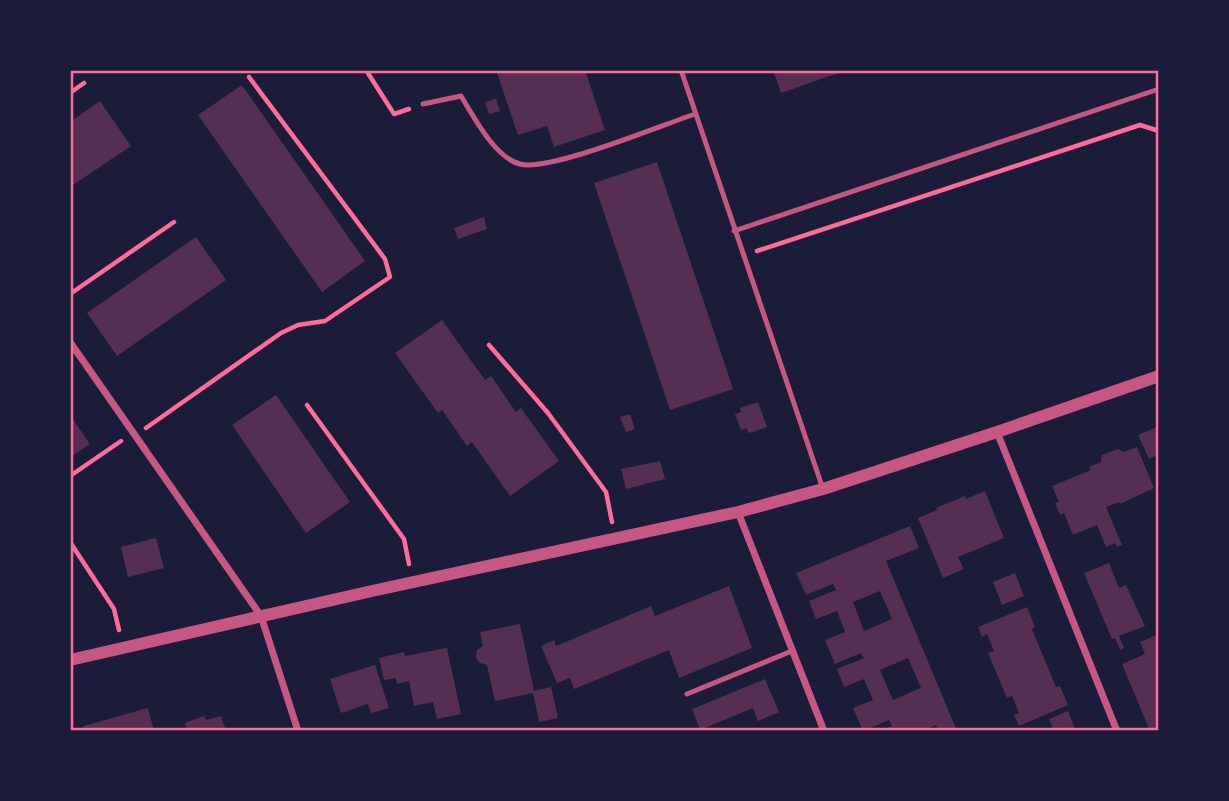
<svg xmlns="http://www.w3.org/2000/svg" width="1229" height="801" font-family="Inter,sans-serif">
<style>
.building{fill:#542f53;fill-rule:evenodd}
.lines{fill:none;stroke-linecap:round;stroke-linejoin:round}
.path{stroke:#ff6b9d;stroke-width:4.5}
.service{stroke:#c65784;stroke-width:5}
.minor{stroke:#c65784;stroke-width:7}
.tertiary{stroke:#c65784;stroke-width:12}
.neatline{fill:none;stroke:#ff6b9d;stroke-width:2.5}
</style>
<rect width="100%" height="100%" fill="#1b1b3a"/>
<!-- building -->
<path class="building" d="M 496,70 L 585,70 L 605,130 L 554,147 L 547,126 L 518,135 Z
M 773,70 L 847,70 L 781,93 Z
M 242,85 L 365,261 L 322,292 L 198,115 Z
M 496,99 L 500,111 L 489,114 L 485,102 Z
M 100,101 L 131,146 L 70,187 L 70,122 Z
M 657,162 L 733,389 L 670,410 L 594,183 Z
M 484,217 L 487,229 L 458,239 L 454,228 Z
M 196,237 L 226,280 L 117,356 L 87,313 Z
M 442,320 L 485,380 L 491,376 L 516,412 L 521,408 L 559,461 L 510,496 L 472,442 L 467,446 L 442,410 L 438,413 L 395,353 Z
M 276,395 L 350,502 L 306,533 L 232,425 Z
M 758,402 L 767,427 L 749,433 L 746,428 L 741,430 L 735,414 L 741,412 L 740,408 Z
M 630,414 L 635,429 L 626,432 L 620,417 Z
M 70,415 L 90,444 L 70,457 Z
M 1159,426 L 1159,454 L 1149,459 L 1138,435 Z
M 1137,447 L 1154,488 L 1120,504 L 1119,502 L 1106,507 L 1122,545 L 1117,547 L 1115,543 L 1106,547 L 1097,525 L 1073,535 L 1064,513 L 1060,515 L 1055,503 L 1059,502 L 1052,486 L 1091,470 L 1089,467 L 1101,462 L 1102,455 L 1118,449 L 1124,452 Z
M 660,461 L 665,479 L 626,489 L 621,469 Z
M 985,491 L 1004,538 L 958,557 L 964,569 L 943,578 L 918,518 L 937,510 L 936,508 L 965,496 L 966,499 Z
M 910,526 L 919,548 L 886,561 L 957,731 L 938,731 L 936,725 L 922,731 L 879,731 L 892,726 L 889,720 L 863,731 L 853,708 L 873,700 L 864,679 L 844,687 L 837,669 L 864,658 L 861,653 L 835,664 L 825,640 L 845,632 L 837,611 L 816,619 L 809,601 L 836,590 L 833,584 L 806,595 L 796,573 ZM 880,591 L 892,619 L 864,631 L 853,602 ZM 908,658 L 921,688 L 893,700 L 880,670 Z
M 156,538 L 164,568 L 128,577 L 121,547 Z
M 1109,563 L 1119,588 L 1126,585 L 1145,626 L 1119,636 L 1124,648 L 1120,650 L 1115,638 L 1112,639 L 1084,573 Z
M 1015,573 L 1024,596 L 1002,605 L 993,582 Z
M 729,586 L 752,648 L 679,678 L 669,650 L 574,689 L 570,678 L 557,683 L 541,646 L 554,640 L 556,646 L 651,606 L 655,616 Z
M 1027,607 L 1035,627 L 1032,629 L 1056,687 L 1060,686 L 1068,705 L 1019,726 L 1014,715 L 1019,713 L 1012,696 L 1007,698 L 988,653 L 994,651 L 987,634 L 982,637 L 978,627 Z
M 520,624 L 534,691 L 551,687 L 558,718 L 539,722 L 533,693 L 495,701 L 487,665 L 480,663 L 476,658 L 477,650 L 483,646 L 480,632 Z
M 1159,634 L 1159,731 L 1150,731 L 1122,664 L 1145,654 L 1140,642 Z
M 447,648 L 461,714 L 437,719 L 433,702 L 414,706 L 409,681 L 397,684 L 396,678 L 384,680 L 379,658 L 404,652 L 405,656 Z
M 375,665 L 389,708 L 371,713 L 368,704 L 341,713 L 330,679 Z
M 765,679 L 779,712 L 758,721 L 753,708 L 700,730 L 692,709 Z
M 148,708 L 154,731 L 84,731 L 83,726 Z
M 1068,711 L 1076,731 L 1054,731 L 1049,719 Z
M 204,716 L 206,720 L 221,716 L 226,731 L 187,731 L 185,723 Z"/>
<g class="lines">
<!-- path -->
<path class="path" d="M 366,70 L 394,114 L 409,109
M 70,93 L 84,83
M 757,251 L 1140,125 L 1159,131
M 70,294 L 174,222
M 489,345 L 548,413 L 606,492 L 612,522
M 307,405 L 404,539 L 409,564
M 146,428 L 281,333 L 298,325 L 325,321 L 390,277 L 385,259 L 249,77
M 70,476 L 121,441
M 70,542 L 114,609 L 119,630"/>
<!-- service -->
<path class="service" d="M 681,70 L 823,489
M 423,104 L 461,96 C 474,117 495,158 520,164 C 549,172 662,125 695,114
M 734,231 L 1159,89
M 687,694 L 792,651"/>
<!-- minor -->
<path class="minor" d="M 70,342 L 261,616 L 298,731
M 997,432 L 1117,731
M 738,512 L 824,731"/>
<!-- tertiary -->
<path class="tertiary" d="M 70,660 L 372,591 L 738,512 L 823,489 L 997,432 L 1159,376"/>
</g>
<!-- border -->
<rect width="1229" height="801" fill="none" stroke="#1b1b3a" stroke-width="144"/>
<rect x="72" y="72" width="1085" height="657" class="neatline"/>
</svg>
